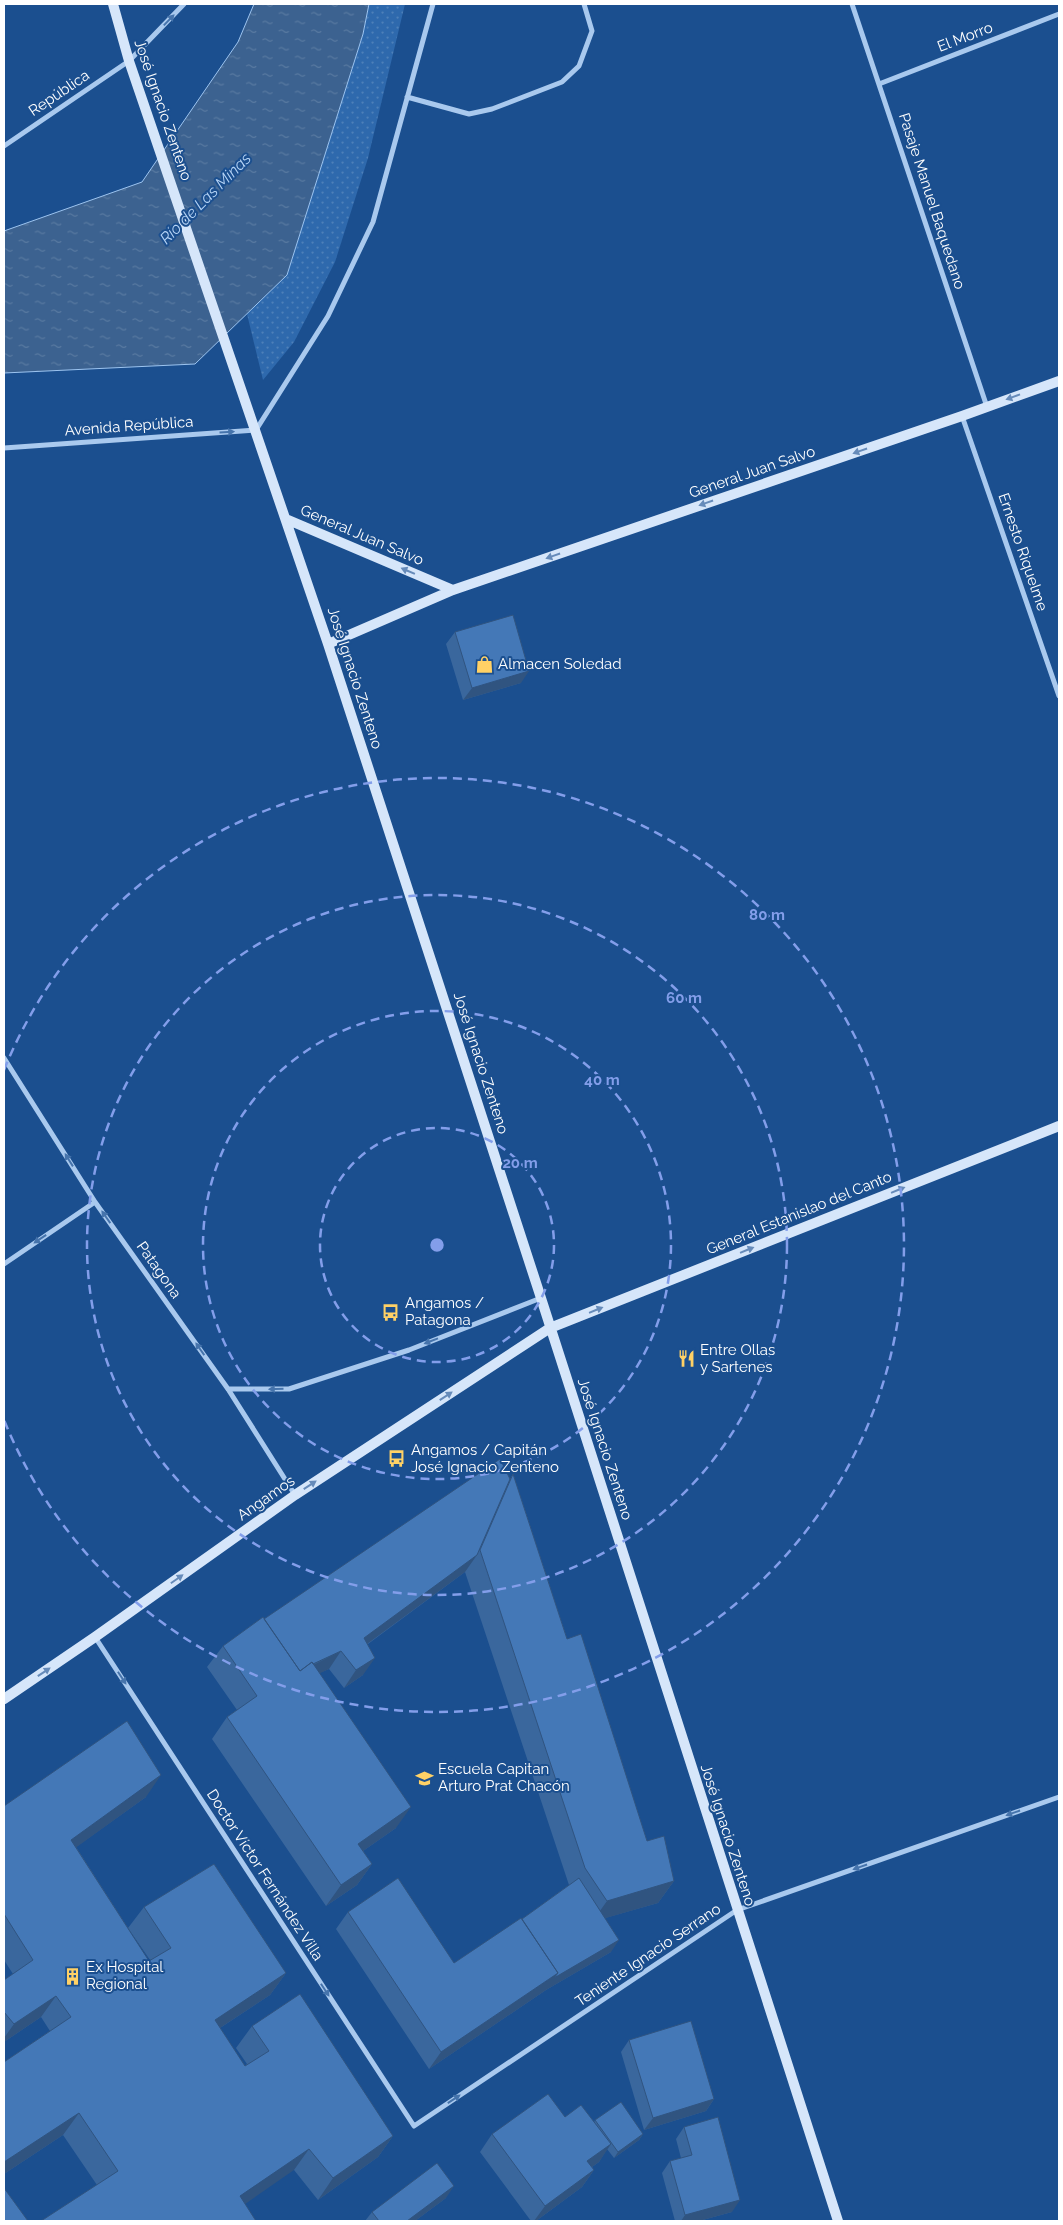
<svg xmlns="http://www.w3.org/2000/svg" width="1063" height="2225" font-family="Raleway,sans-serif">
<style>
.park{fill:url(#park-dots)}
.water{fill:url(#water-ripples);stroke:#9cc4f0}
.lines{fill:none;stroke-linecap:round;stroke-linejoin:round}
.street{stroke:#a9c9ee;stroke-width:5}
.secondary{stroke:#d6e6fa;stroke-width:10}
.wall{fill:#3a679d}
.shaded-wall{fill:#305480}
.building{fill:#4478b7;stroke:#305480}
.oneway{fill:#4674ac}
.oneway2{fill:#668bba}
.ring{fill:none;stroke:#839eea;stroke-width:2.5;stroke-dasharray:9 6}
.labels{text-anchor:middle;stroke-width:4;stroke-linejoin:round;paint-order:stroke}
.street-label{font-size:15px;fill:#fff;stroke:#1b4f8f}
.poi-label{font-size:15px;fill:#fff;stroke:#1b4f8f;text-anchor:start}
.water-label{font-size:16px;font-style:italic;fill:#b5d3f5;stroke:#1b4f8f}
.centre{fill:#839eea;stroke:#1b4f8f;stroke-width:2.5}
.ring-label{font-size:15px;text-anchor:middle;font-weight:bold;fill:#839eea;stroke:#1b4f8f;stroke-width:4;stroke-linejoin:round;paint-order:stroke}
</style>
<defs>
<pattern id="park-dots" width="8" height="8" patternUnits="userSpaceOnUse" patternTransform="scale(1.25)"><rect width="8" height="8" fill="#2e69ad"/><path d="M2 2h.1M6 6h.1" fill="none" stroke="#4d80b9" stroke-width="1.8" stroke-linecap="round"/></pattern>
<pattern id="water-ripples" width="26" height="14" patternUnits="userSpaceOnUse" patternTransform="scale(1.25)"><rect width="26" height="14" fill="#3c6290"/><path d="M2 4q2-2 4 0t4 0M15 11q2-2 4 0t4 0" fill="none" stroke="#597aa1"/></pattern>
</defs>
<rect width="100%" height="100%" fill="#1b4f8f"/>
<!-- park -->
<path class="park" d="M 369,4 L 405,4 L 368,158 L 335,262 L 294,342 L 263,380 L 247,314 L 287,275 L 363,34 Z"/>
<!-- water -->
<path class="water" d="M 254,4 L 369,4 L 363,34 L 287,275 L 195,364 L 4,373 L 4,231 L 142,182 L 238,42 Z"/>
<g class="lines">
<!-- street -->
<path class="street" d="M 852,4 L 987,407
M 879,84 L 1059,14
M 407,97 L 469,114 L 492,109 L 562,82 L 579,66 L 592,31 L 584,4
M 4,146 L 129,61 L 184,4
M 962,416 L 1059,696
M 4,448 L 256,430 L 328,316 L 373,222 L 433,4
M 4,1058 L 95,1202 L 228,1389 L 295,1495
M 4,1264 L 95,1202
M 228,1389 L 289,1389 L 409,1350 L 541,1298
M 95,1637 L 414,2126 L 737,1910 L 1059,1797"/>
<!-- secondary -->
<path class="secondary" d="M 113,4 L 129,61 L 328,644 L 541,1298 L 838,2221
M 286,519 L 453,590
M 328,644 L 453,590 L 962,416 L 1059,381
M 4,1699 L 95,1637 L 295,1495 L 550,1328 L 1059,1126"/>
</g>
<!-- wall -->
<path class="wall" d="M 455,632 L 521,683 L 463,700 L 446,644 Z
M 513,1474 L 567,1639 L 647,1841 L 674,1881 L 658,1903 L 605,1918 L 611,1952 L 546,1990 L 429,2069 L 336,1929 L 348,1912 L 454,1963 L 522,1919 L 569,1885 L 465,1572 L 368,1644 L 363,1675 L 344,1688 L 329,1669 L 319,1673 L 396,1828 L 363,1851 L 372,1864 L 357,1885 L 326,1906 L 212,1739 L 227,1717 L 237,1710 L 207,1667 L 223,1646 L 264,1619 L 510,1479 Z
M 146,1797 L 76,1847 L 149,1961 L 150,1960 L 128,1928 L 144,1907 L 286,1973 L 270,1995 L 220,2028 L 245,2066 L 247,2064 L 236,2048 L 252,2026 L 393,2136 L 378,2157 L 318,2200 L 294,2170 L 97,2185 L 63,2135 L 4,2174 L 4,2062 L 50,2031 L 41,2017 L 4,2042 L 4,1980 L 13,1974 L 4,1960 L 4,1806 Z
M 629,2040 L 714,2099 L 706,2111 L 644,2130 L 621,2052 Z
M 565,2117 L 594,2122 L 595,2120 L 643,2134 L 639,2140 L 614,2158 L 607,2149 L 599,2162 L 592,2167 L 594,2170 L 582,2187 L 536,2221 L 531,2221 L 480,2152 L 492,2134 Z
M 684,2127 L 732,2212 L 699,2221 L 675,2221 L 662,2173 L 670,2161 L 681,2158 L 676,2139 Z
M 446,2198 L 415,2221 L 365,2221 L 372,2212 Z"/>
<!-- shaded-wall -->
<path class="shaded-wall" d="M 529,671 L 521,683 L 463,700 L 472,688 Z
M 477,1555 L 465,1572 L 352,1655 L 364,1638 Z
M 341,1651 L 329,1669 L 297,1684 L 309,1667 Z
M 375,1658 L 363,1675 L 344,1688 L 356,1670 Z
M 161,1775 L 146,1797 L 56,1862 L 71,1840 Z
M 411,1807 L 396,1828 L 343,1865 L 358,1844 Z
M 372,1864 L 357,1885 L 326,1906 L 341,1885 Z
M 674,1881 L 658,1903 L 592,1922 L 607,1901 Z
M 619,1940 L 611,1952 L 546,1990 L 429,2069 L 441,2052 L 558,1973 Z
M 286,1973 L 270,1995 L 200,2041 L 215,2020 Z
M 56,1996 L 41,2017 L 4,2042 L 4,2038 L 14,2024 Z
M 714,2099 L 706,2111 L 644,2130 L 653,2118 Z
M 79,2113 L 63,2135 L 4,2174 L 4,2162 Z
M 643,2134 L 639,2140 L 614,2158 L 618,2152 Z
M 393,2136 L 378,2157 L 318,2200 L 333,2178 Z
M 611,2144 L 599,2162 L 575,2179 L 587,2161 Z
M 309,2149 L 294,2170 L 225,2218 L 240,2196 Z
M 594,2170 L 582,2187 L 536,2221 L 534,2221 L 545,2206 Z
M 454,2186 L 446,2198 L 415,2221 L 407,2221 Z
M 740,2200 L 732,2212 L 699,2221 L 681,2221 L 685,2215 Z"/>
<!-- building -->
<path class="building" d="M 513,615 L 529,671 L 472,688 L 455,632 Z
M 500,1459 L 510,1479 L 477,1555 L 364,1638 L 375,1658 L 356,1670 L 341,1651 L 313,1664 L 312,1662 L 300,1671 L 264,1619 Z
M 513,1474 L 567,1639 L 581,1634 L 647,1841 L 664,1836 L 674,1881 L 607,1901 L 585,1868 L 480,1550 Z
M 263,1617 L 300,1671 L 312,1662 L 411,1807 L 358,1844 L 372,1864 L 341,1885 L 227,1717 L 257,1696 L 223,1646 Z
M 127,1721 L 161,1775 L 71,1840 L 149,1961 L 171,1948 L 144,1907 L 214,1864 L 286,1973 L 215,2020 L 245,2066 L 269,2051 L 252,2026 L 300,1994 L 393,2136 L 333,2178 L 309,2149 L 240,2196 L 256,2221 L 41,2221 L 118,2171 L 79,2113 L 4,2162 L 4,2062 L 71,2017 L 56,1996 L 14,2024 L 4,2012 L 4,1980 L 33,1960 L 4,1914 L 4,1806 Z
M 398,1878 L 454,1963 L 521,1918 L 558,1973 L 441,2052 L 348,1912 Z
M 579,1878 L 619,1940 L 554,1978 L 558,1973 L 522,1919 Z
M 691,2021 L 714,2099 L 653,2118 L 629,2040 Z
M 548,2094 L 565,2117 L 581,2105 L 611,2144 L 587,2161 L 594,2170 L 545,2206 L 492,2134 Z
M 621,2102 L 643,2134 L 618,2152 L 595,2120 Z
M 718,2117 L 740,2200 L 685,2215 L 670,2161 L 692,2155 L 684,2127 Z
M 437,2163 L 454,2186 L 407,2221 L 379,2221 L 372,2212 Z
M 4,2188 L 28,2221 L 4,2221 Z"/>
<!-- one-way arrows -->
<defs><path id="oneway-solid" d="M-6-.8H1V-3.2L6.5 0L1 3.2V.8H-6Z" transform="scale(1.25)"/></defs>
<g class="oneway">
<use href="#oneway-solid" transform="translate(169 20) rotate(-46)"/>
<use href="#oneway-solid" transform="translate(227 432) rotate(-4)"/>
<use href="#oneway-solid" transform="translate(69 1160) rotate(-122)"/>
<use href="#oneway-solid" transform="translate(106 1217) rotate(-125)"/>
<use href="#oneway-solid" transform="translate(40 1239) rotate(146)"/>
<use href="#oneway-solid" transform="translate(431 1341) rotate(159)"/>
<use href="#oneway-solid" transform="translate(200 1349) rotate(-125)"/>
<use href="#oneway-solid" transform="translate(276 1389) rotate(179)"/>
<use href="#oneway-solid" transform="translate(122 1678) rotate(57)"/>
<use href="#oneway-solid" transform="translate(1013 1813) rotate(161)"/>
<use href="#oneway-solid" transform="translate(860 1867) rotate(161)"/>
<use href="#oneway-solid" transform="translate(325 1990) rotate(57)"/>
<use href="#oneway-solid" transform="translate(454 2099) rotate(-34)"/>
</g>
<g class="oneway2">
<use href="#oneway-solid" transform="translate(1013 397) rotate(160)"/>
<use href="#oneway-solid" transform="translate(860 451) rotate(161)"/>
<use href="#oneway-solid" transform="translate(706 503) rotate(161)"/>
<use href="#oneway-solid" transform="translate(553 556) rotate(161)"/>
<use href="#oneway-solid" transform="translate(408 571) rotate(-157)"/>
<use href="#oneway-solid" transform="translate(898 1190) rotate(-22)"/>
<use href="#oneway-solid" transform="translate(747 1250) rotate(-22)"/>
<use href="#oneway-solid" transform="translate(596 1310) rotate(-22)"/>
<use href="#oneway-solid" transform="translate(446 1396) rotate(-33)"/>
<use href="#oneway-solid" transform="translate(310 1485) rotate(-33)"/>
<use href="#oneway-solid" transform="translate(177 1579) rotate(-35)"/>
<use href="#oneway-solid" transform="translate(44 1672) rotate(-34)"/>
</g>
<!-- distance rings -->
<g class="ring">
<circle cx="437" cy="1245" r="117"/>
<circle cx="437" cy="1245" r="234"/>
<circle cx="437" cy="1245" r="350"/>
<path d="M4 1070A467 467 0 1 1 4 1420"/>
</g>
<!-- icons -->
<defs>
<symbol id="shop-bare" viewBox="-9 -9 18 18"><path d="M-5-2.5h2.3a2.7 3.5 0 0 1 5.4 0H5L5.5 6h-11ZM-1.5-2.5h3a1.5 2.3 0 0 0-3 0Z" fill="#ffd166" stroke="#1b4f8f" stroke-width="2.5" paint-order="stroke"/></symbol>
<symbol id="bus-bare" viewBox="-9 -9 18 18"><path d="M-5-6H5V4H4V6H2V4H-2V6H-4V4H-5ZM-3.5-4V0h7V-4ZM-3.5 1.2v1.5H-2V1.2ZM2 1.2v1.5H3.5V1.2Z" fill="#ffd166" stroke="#1b4f8f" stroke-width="2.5" paint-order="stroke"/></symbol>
<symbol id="restaurant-bare" viewBox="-9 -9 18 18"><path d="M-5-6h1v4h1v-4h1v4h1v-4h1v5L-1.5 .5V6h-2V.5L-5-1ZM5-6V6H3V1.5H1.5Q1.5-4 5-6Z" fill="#ffd166" stroke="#1b4f8f" stroke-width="2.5" paint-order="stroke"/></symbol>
<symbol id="school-bare" viewBox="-9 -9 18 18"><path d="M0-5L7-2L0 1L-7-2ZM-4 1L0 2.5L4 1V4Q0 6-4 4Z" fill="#ffd166" stroke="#1b4f8f" stroke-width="2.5" paint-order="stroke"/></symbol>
<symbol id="building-bare" viewBox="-9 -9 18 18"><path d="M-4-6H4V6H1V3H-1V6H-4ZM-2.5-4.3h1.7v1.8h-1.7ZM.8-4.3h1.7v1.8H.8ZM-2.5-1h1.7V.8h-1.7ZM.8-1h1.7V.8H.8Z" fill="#ffd166" stroke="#1b4f8f" stroke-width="2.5" paint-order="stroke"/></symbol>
</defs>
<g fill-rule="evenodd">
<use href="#shop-bare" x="472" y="652" width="25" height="25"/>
<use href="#bus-bare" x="378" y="1300" width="25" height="25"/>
<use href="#restaurant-bare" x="674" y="1346" width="25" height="25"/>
<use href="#bus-bare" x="384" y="1446" width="25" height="25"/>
<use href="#school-bare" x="412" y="1766" width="25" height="25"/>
<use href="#building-bare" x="60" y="1964" width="25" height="25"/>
</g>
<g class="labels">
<!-- street labels -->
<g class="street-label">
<text transform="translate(965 37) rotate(-21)" y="5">El Morro</text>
<text transform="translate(59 93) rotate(-34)" y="5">República</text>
<text transform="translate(163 110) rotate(71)" y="5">José Ignacio Zenteno</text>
<text transform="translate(932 201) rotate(72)" y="5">Pasaje Manuel Baquedano</text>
<text transform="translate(129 426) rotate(-4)" y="5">Avenida República</text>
<text transform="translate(752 472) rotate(-19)" y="5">General Juan Salvo</text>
<text transform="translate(362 535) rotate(23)" y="5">General Juan Salvo</text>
<text transform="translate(1023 552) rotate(71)" y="5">Ernesto Riquelme</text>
<text transform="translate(355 678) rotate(72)" y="5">José Ignacio Zenteno</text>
<text transform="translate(481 1063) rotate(72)" y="5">José Ignacio Zenteno</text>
<text transform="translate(799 1213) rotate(-22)" y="5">General Estanislao del Canto</text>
<text transform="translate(159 1270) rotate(55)" y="5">Patagona</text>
<text transform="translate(605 1449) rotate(72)" y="5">José Ignacio Zenteno</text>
<text transform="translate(266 1498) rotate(-35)" y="5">Angamos</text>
<text transform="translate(728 1835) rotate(72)" y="5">José Ignacio Zenteno</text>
<text transform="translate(265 1875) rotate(57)" y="5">Doctor Víctor Fernández Villa</text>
<text transform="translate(648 1955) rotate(-34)" y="5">Teniente Ignacio Serrano</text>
</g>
<!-- poi labels -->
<g class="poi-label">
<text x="498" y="669">Almacen Soledad</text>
<text x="405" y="1308">Angamos /<tspan x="405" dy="17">Patagona</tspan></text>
<text x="700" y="1355">Entre Ollas<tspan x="700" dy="17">y Sartenes</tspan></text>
<text x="411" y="1455">Angamos / Capitán<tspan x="411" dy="17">José Ignacio Zenteno</tspan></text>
<text x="438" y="1774">Escuela Capitan<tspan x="438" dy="17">Arturo Prat Chacón</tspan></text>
<text x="86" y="1972">Ex Hospital<tspan x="86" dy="17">Regional</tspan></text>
</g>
<!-- water labels -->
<g class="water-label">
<text transform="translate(205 198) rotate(-45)" y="6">Río de Las Minas</text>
</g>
</g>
<circle cx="437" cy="1245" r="8" class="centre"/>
<g class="ring-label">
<text x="767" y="920">80 m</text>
<text x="684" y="1003">60 m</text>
<text x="602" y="1085">40 m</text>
<text x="520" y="1168">20 m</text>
</g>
<!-- border -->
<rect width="1063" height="2225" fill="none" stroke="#ffffff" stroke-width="10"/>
</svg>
